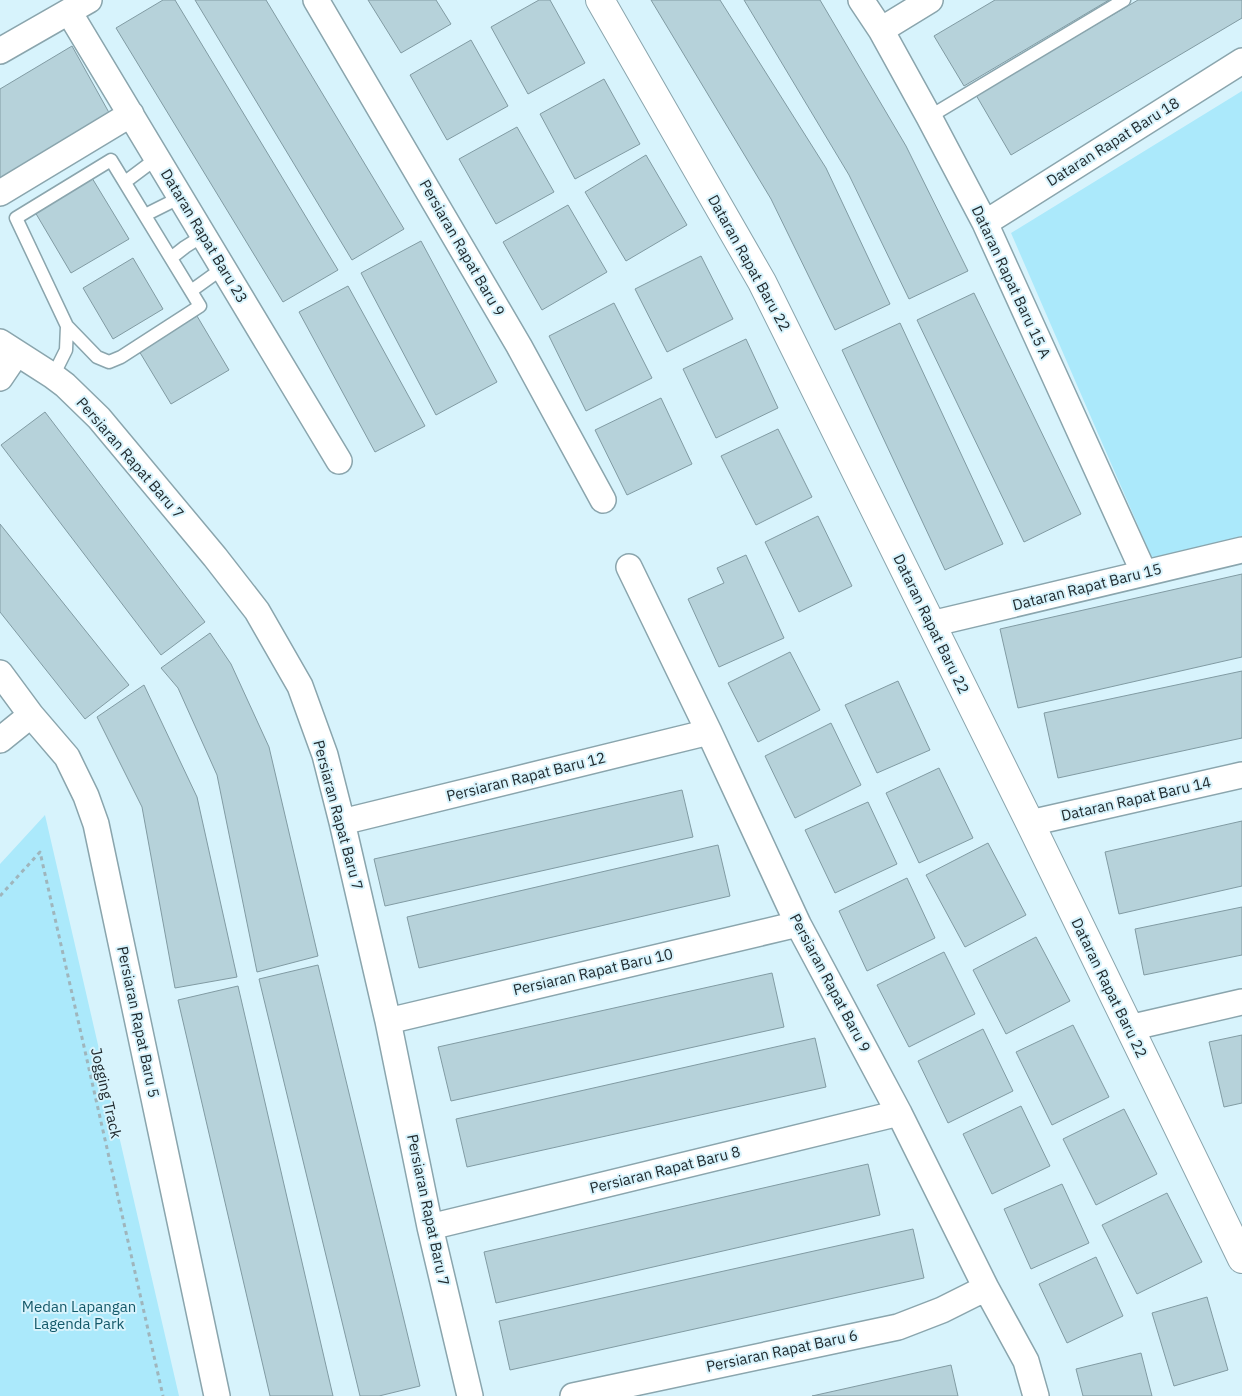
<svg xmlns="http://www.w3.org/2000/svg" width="1242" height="1396" font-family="'IBM Plex Sans',sans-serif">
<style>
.green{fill:#abe9fb}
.building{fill:#b6d2da;stroke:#819ba3}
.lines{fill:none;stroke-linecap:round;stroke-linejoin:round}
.service-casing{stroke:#8aa5ad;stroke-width:15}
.minor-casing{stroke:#8aa5ad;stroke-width:28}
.tertiary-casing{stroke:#8aa5ad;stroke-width:30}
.path{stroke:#9fb5bc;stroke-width:3;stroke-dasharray:4 4;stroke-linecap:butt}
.service{stroke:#fff;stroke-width:12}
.minor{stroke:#fff;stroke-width:25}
.tertiary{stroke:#fff;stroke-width:28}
.labels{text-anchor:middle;stroke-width:4;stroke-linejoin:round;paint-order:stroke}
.street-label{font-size:15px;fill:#212b2f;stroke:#d7f3fc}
.park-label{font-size:15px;fill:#135869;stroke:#d7f3fc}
</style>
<rect width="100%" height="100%" fill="#d7f3fc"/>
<!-- green -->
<path class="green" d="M 1242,91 L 1242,536 L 1153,560 L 1011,233 Z
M 45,815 L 179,1396 L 0,1396 L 0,864 Z"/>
<!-- building -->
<path class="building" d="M 163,0 L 175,0 L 338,270 L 283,302 L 116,28 Z
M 195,0 L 266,0 L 404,229 L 352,260 Z
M 368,0 L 436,0 L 451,24 L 401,53 Z
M 539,0 L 550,0 L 585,63 L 528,94 L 491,27 Z
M 651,0 L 720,0 L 826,168 L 890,304 L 835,330 L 771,199 Z
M 744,0 L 820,0 L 906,146 L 968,271 L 909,299 L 849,175 Z
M 995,0 L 1109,0 L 964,86 L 934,36 Z
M 1138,0 L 1242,0 L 1242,18 L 1011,155 L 976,95 Z
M 471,40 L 508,106 L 447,140 L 410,75 Z
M 72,46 L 112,118 L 0,186 L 0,89 Z
M 604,79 L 640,144 L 575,179 L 540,114 Z
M 517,127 L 554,192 L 496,224 L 459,159 Z
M 646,155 L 687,225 L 626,261 L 585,192 Z
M 92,178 L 129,239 L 71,273 L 35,212 Z
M 568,205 L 607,272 L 542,310 L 503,242 Z
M 421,241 L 497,382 L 436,415 L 361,273 Z
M 701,256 L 733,319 L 667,352 L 635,289 Z
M 133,258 L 163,309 L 113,339 L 83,288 Z
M 348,286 L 425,426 L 375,452 L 299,312 Z
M 974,293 L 1081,514 L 1024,542 L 917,320 Z
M 614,303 L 652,378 L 586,411 L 549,336 Z
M 197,316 L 229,370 L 171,404 L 139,351 Z
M 900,323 L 1003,544 L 945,570 L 842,350 Z
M 746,339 L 778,408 L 716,438 L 683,369 Z
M 661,398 L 692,464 L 627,495 L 595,430 Z
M 45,412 L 205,622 L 161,655 L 1,445 Z
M 778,429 L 812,497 L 756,525 L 721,456 Z
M 818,516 L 852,586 L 799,612 L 765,542 Z
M 0,524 L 129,685 L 85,719 L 0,612 Z
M 746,555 L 784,638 L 719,667 L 688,599 L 724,583 L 717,568 Z
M 1242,574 L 1242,657 L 1018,708 L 1000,629 Z
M 210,633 L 231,664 L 269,747 L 318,956 L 257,972 L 217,775 L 178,688 L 161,668 Z
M 790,652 L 820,710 L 758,742 L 728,683 Z
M 1242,671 L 1242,738 L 1058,778 L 1044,713 Z
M 898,681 L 930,750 L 877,773 L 845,705 Z
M 144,685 L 197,797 L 237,977 L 175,988 L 142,807 L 97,717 Z
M 831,723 L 861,785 L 795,818 L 765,756 Z
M 939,768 L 973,838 L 919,863 L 886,793 Z
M 682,790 L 693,837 L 385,906 L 374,859 Z
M 868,802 L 897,864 L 835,893 L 805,830 Z
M 1242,821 L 1242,886 L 1119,914 L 1105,852 Z
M 988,843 L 1026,915 L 965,947 L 926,875 Z
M 718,845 L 730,896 L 419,968 L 407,917 Z
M 907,878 L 935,938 L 867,971 L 839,911 Z
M 1242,907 L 1242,955 L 1144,975 L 1135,929 Z
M 1036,937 L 1070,1001 L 1006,1034 L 973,970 Z
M 944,952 L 975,1014 L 909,1047 L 877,985 Z
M 318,965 L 420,1386 L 379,1396 L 360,1396 L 259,979 Z
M 772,973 L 784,1027 L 451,1101 L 438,1047 Z
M 238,986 L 333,1396 L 270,1396 L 178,1000 Z
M 1073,1025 L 1109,1097 L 1052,1125 L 1016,1052 Z
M 983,1029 L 1013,1091 L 948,1123 L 918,1061 Z
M 1242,1035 L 1242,1103 L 1224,1107 L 1209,1042 Z
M 815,1038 L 826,1087 L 467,1167 L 456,1119 Z
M 1021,1106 L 1050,1166 L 992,1194 L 963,1134 Z
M 1124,1109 L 1157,1174 L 1096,1205 L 1063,1139 Z
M 868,1164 L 880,1215 L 496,1303 L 484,1252 Z
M 1062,1184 L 1089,1243 L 1031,1269 L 1004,1209 Z
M 1167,1193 L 1202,1262 L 1137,1294 L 1102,1225 Z
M 913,1229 L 924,1278 L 510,1370 L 499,1321 Z
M 1096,1257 L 1123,1316 L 1067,1343 L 1039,1284 Z
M 1207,1297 L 1228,1370 L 1174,1386 L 1152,1313 Z
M 1141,1353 L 1152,1396 L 1083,1396 L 1076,1369 Z
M 951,1365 L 958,1396 L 812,1396 Z"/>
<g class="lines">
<defs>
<path id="service" d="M 929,117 L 1124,0
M 125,182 L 157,158
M 145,215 L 181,197
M 171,258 L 185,247 L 204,235
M 191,291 L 223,268
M 53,376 L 66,350 L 67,326 L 16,218 L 111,160 L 200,306 L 121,357 L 109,362 L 97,357 L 67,326"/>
<path id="minor" d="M 316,0 L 519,346 L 603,500
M 861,0 L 881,30 L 929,117 L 985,223 L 1144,573
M 69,12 L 339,461
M 881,30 L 930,0
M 0,51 L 89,0
M 0,193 L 131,114
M 985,223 L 1242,61
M 0,342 L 53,376 L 65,385 L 99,418 L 215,557 L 257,611 L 300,686 L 325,755 L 342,822 L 388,1021 L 430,1227 L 470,1396
M 0,378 L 17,353
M 629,567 L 709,732 L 798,924 L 899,1113 L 986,1288 L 1026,1361 L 1036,1396
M 931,624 L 1242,550
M 0,673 L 31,715 L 67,757 L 86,796 L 96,824 L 217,1396
M 0,740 L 31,715
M 342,822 L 709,732
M 1030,823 L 1242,775
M 388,1021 L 798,924
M 1129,1028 L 1242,1002
M 430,1227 L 899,1113
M 573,1396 L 898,1327 L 942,1310 L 986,1288"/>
<path id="tertiary" d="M 600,0 L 762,282 L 1030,823 L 1242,1259"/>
</defs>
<!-- service casing -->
<use href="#service" class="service-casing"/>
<!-- minor casing -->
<use href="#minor" class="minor-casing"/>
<!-- tertiary casing -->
<use href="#tertiary" class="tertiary-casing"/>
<!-- path -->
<path class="path" d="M 0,896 L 40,852 L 163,1396"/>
<!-- service -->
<use href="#service" class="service"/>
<!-- minor -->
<use href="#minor" class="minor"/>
<!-- tertiary -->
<use href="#tertiary" class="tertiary"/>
</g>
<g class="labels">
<!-- street labels -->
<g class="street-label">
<text transform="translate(1113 142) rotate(-32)" y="5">Dataran Rapat Baru 18</text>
<text transform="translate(204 236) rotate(59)" y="5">Dataran Rapat Baru 23</text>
<text transform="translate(462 248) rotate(60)" y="5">Persiaran Rapat Baru 9</text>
<text transform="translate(749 263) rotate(61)" y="5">Dataran Rapat Baru 22</text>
<text transform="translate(1011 282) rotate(65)" y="5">Dataran Rapat Baru 15 A</text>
<text transform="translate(130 458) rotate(49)" y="5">Persiaran Rapat Baru 7</text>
<text transform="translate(1087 587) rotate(-14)" y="5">Dataran Rapat Baru 15</text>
<text transform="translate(931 624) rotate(64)" y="5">Dataran Rapat Baru 22</text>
<text transform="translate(526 777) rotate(-14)" y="5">Persiaran Rapat Baru 12</text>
<text transform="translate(1136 799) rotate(-13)" y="5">Dataran Rapat Baru 14</text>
<text transform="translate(338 815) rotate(75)" y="5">Persiaran Rapat Baru 7</text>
<text transform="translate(593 972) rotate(-13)" y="5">Persiaran Rapat Baru 10</text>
<text transform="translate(830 983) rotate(62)" y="5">Persiaran Rapat Baru 9</text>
<text transform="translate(1109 988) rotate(64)" y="5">Dataran Rapat Baru 22</text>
<text transform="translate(138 1022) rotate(78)" y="5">Persiaran Rapat Baru 5</text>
<text transform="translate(106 1093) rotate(77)" y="5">Jogging Track</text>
<text transform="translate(665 1170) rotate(-14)" y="5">Persiaran Rapat Baru 8</text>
<text transform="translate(428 1210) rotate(78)" y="5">Persiaran Rapat Baru 7</text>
<text transform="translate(782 1351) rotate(-12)" y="5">Persiaran Rapat Baru 6</text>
</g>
<!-- park labels -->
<g class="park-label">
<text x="79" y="1312">Medan Lapangan<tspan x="79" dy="17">Lagenda Park</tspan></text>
</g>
</g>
</svg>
